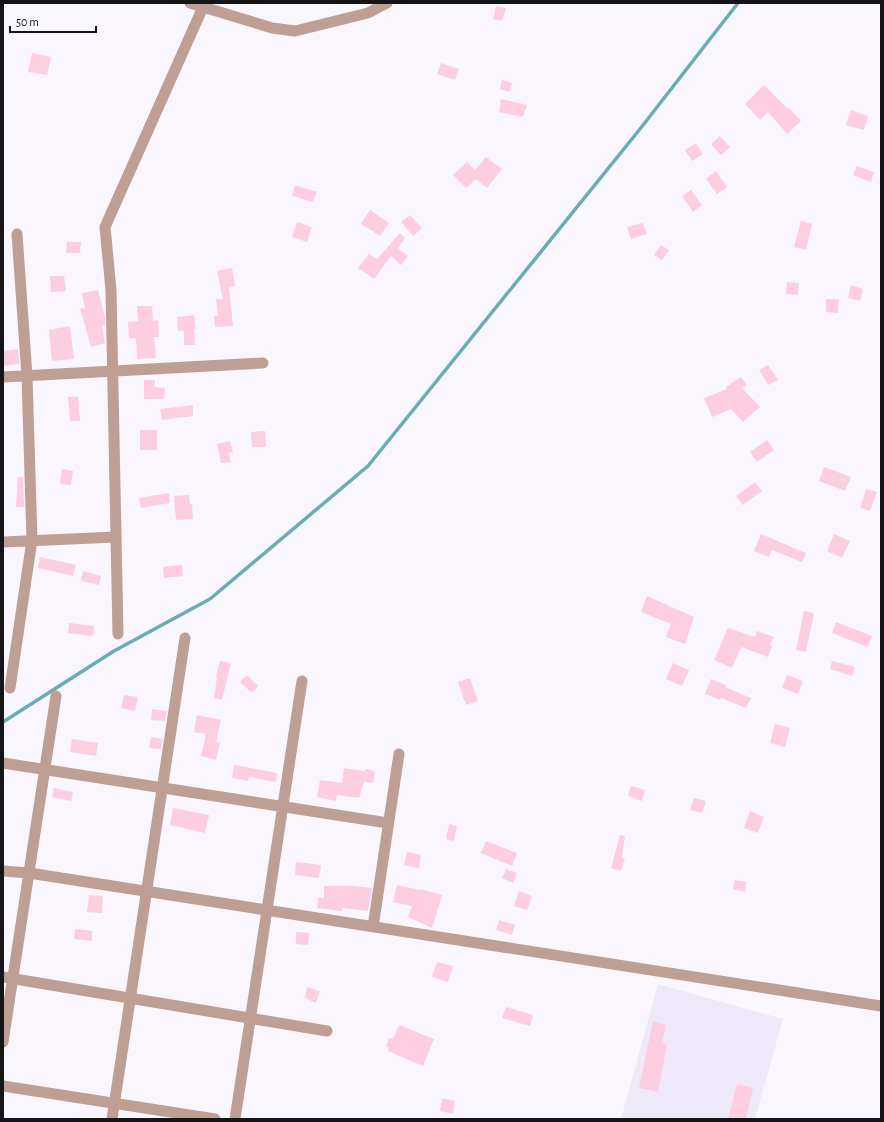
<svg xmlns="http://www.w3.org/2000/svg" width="884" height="1122" font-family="'Alegreya Sans',sans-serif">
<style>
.built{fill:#eee9f9}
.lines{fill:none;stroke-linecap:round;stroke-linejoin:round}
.stream{stroke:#67adb3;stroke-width:3.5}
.building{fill:#fccee0}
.minor{stroke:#bf9e93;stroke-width:11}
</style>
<rect width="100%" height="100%" fill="#f9f6ff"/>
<!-- built -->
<path class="built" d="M 658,984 L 783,1019 L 755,1119 L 621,1119 Z"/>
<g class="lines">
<!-- stream -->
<path class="stream" d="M 3,722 L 114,651 L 210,599 L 368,466 L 640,129 L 738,3"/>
</g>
<!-- building -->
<path class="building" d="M 496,6 L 506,8 L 502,21 L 493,19 Z
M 32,53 L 51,57 L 47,75 L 28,72 Z
M 441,63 L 459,69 L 455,80 L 437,74 Z
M 502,80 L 512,83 L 509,92 L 500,89 Z
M 764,85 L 788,109 L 789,108 L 801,121 L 787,134 L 768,112 L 760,120 L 745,104 Z
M 501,99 L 527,105 L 523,117 L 499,112 Z
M 851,110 L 868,116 L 864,130 L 846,125 Z
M 720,136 L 730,147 L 721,155 L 711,144 Z
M 696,143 L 703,154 L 692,161 L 685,150 Z
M 486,157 L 502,169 L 487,188 L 476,179 L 466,188 L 453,175 L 467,162 L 475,170 Z
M 857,166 L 874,172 L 871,182 L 853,175 Z
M 716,171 L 727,187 L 717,194 L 706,179 Z
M 295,185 L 317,192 L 313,202 L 292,196 Z
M 691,190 L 702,205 L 693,212 L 682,196 Z
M 370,210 L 389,223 L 380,236 L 361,224 Z
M 410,215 L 422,228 L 413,236 L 401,222 Z
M 801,221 L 812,224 L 806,250 L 794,247 Z
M 297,222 L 312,227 L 307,242 L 292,237 Z
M 643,223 L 647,234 L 631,239 L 627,227 Z
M 400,233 L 405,238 L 398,248 L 408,256 L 401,265 L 391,256 L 374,279 L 358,268 L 369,254 L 377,259 Z
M 67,242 L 81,242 L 80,253 L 66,253 Z
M 661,245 L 669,250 L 662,260 L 654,255 Z
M 232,268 L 235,286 L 229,287 L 233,326 L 215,327 L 214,316 L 218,316 L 216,299 L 223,299 L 217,271 Z
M 50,276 L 64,276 L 66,291 L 51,292 Z
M 787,282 L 799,283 L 798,295 L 786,294 Z
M 851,285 L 863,289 L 860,301 L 848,298 Z
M 98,290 L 105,318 L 105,325 L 102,326 L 105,343 L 91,347 L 80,308 L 85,309 L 82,293 Z
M 826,299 L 839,299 L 838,313 L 826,312 Z
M 137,306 L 152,306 L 153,321 L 158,320 L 159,337 L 154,337 L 156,358 L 137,359 L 136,338 L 129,338 L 128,322 L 138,321 Z
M 194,315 L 196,329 L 194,329 L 195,345 L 184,345 L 184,330 L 178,331 L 177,317 Z
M 70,326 L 74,359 L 52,361 L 49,330 Z
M 18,349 L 19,364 L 3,366 L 3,351 Z
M 768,365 L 778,380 L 768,385 L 759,370 Z
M 741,377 L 747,385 L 742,388 L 760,407 L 743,422 L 731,409 L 712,417 L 704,398 L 727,389 L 726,387 Z
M 144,380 L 155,380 L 155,387 L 165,388 L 164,399 L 144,399 Z
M 68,397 L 78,397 L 80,421 L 70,421 Z
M 193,405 L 193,416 L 162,420 L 160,409 Z
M 140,430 L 157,430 L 157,450 L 140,450 Z
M 265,431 L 266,447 L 252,447 L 251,432 Z
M 767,440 L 774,450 L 757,462 L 750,452 Z
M 230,441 L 233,452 L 229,453 L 231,462 L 221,463 L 217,444 Z
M 824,467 L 851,477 L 845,491 L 819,481 Z
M 62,469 L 73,471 L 71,485 L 60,484 Z
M 18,477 L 23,477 L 24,507 L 16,507 Z
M 755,482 L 762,491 L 743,505 L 736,496 Z
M 866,489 L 877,492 L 870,511 L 860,508 Z
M 169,493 L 170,503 L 141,508 L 139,498 Z
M 189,495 L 190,504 L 192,504 L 193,519 L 176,520 L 174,496 Z
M 761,534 L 806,553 L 802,562 L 772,550 L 769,557 L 754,551 Z
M 834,534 L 850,541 L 842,558 L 827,551 Z
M 40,557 L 76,565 L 73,576 L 38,568 Z
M 182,565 L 183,576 L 164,578 L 163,567 Z
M 83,571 L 101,576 L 99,585 L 81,581 Z
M 647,596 L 694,617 L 685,644 L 666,637 L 671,624 L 641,612 Z
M 804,611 L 814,613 L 806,652 L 796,650 Z
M 836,622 L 872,636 L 868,647 L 832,633 Z
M 69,623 L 94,626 L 93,636 L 68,633 Z
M 728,628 L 755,637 L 757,631 L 774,637 L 770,645 L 772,646 L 768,657 L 741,647 L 732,668 L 714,660 Z
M 220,661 L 231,663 L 222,700 L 214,698 L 217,677 L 216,677 Z
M 832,661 L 855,667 L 852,676 L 830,669 Z
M 673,663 L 689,670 L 682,686 L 666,679 Z
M 247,675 L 258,686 L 252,693 L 240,682 Z
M 787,675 L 803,681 L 798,694 L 782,688 Z
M 470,678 L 478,701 L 466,705 L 458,682 Z
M 711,679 L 726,685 L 725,687 L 751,698 L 746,708 L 721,698 L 720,700 L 705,694 Z
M 124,695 L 138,697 L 135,711 L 121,708 Z
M 152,709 L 167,711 L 165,721 L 151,720 Z
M 197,715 L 221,720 L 216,742 L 220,743 L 216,760 L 201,756 L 206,734 L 194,732 Z
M 775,724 L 790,728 L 785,747 L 770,743 Z
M 151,737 L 163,739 L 161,749 L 149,748 Z
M 72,739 L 98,743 L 96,756 L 70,752 Z
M 234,765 L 277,773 L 276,782 L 249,777 L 248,781 L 232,778 Z
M 344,768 L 365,771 L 366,769 L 375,771 L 373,783 L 364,782 L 359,798 L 337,795 L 336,801 L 317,797 L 320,780 L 342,783 Z
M 631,786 L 645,790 L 642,801 L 628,796 Z
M 54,788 L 73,792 L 71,801 L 52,797 Z
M 694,798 L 706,801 L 702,813 L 690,810 Z
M 173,808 L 209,815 L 205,833 L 170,825 Z
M 750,811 L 764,817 L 758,833 L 744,828 Z
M 449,824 L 457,826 L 454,841 L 446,839 Z
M 620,835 L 625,836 L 622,858 L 625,858 L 621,871 L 611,868 Z
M 486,841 L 517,853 L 512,866 L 481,853 Z
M 407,852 L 421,855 L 419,868 L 404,865 Z
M 296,862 L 321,865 L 319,878 L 295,875 Z
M 506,869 L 517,873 L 513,883 L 502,878 Z
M 735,880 L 746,882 L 745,892 L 733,889 Z
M 397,885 L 420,890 L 420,889 L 442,895 L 432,928 L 408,917 L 412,906 L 393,902 Z
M 324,886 L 354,886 L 372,888 L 368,911 L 342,908 L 342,911 L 317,908 L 318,897 L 324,898 Z
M 519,891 L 532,896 L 527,910 L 514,906 Z
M 89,895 L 103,896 L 102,913 L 87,912 Z
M 499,920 L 515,925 L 512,935 L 496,930 Z
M 75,929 L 92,931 L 92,941 L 74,939 Z
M 296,932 L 309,933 L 308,945 L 296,944 Z
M 437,962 L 453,966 L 448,982 L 432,977 Z
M 307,987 L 320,991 L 316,1003 L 305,998 Z
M 506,1007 L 533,1015 L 530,1026 L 502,1018 Z
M 653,1021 L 666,1025 L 662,1043 L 667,1044 L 658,1092 L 639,1088 Z
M 399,1025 L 434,1039 L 423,1066 L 388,1051 L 389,1048 L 386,1046 L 389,1038 L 393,1039 Z
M 737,1084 L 753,1088 L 746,1119 L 728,1119 Z
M 442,1098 L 455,1101 L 453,1114 L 440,1111 Z"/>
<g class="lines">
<!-- minor -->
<path class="minor" d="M 190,3 L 272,28 L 295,31 L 368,13 L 387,3
M 3,377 L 263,363
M 3,542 L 116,537
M 118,634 L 111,290 L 105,227 L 203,7
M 10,688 L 32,540 L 27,376 L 17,234
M 3,763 L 388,823
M 3,871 L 29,873 L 881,1006
M 373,927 L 399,754
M 3,977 L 327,1031
M 3,1042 L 56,696
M 3,1086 L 215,1119
M 112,1119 L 185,638
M 235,1119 L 302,681"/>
</g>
<!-- border -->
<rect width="884" height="1122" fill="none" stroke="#151417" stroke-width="8"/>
<!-- scale -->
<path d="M10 26v6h86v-6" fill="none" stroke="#151417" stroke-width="2"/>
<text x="16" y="26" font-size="12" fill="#151417" stroke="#f9f6ff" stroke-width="3" paint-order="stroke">50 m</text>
</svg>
